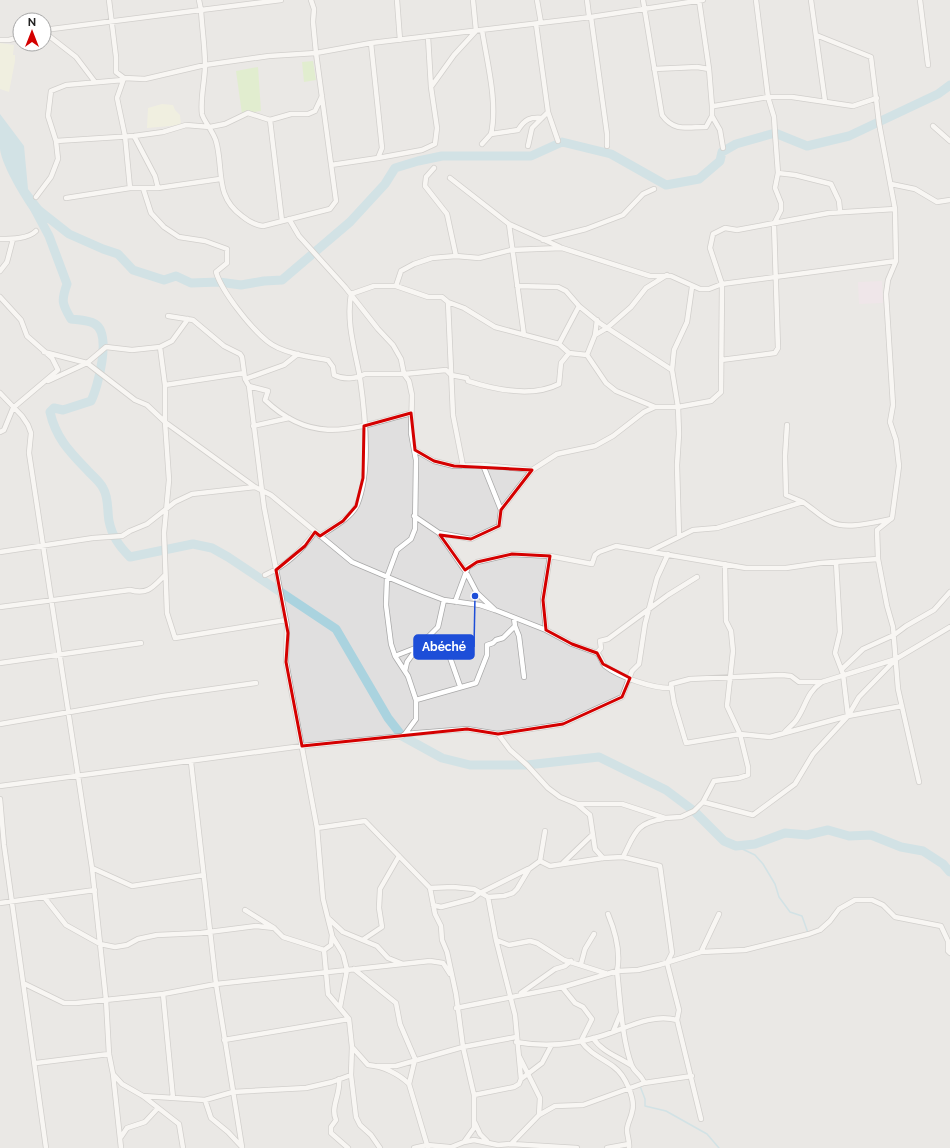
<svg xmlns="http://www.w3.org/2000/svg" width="950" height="1148" font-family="Raleway,sans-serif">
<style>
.residential{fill:#e0dfdf;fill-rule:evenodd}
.industrial{fill:#ebdbe8}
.farmland{fill:#eef0d5}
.grass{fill:#cdebb0}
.water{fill:#aad3df}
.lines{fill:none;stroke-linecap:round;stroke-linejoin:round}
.stream{stroke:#aad3df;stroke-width:1.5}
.river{stroke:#aad3df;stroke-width:9}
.street-casing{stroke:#a9a9a9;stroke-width:6}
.street{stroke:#fff;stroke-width:4.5}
.marked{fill:none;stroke:#d40000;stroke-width:3;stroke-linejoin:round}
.leader{fill:none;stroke:#1d4ed8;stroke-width:1.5}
.callout-dot{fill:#1d4ed8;stroke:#fff;stroke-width:1.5}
.callout{fill:#1d4ed8;stroke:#1d4ed8;stroke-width:1.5}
.callout-label{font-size:12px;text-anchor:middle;font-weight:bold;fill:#fff}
</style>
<rect width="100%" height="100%" fill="#f2efe9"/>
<!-- residential -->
<path class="residential" d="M 0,0 L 950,0 L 950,1148 L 0,1148 ZM 20,20 L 44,20 L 44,44 L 20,44 Z"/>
<!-- industrial -->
<path class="industrial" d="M 882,281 L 883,303 L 859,304 L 858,282 Z"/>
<!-- farmland -->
<path class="farmland" d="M 0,43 L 14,45 L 13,55 L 15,55 L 15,61 L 9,92 L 0,89 Z
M 162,104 L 173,105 L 175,110 L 180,115 L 181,125 L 147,128 L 148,108 Z"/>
<!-- grass -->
<path class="grass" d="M 313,61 L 316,80 L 304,82 L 302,62 Z
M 258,67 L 261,111 L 242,114 L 236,71 Z"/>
<!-- water -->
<path class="water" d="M 0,114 L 24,146 L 28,189 L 44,210 L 35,216 C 24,203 2,166 0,149 C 0,138 0,125 0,114 Z"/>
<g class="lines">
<!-- stream -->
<path class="stream" d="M 736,846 L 755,855 L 763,864 L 775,884 L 779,897 L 790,912 L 802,916 L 808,933
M 640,1086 L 645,1099 L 645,1106 L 666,1111 L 707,1134 L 719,1148"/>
<!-- river -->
<path class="river" d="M 32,204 L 49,236 L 67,284 C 61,301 62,304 71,319 C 78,320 88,320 95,324 C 112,334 98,387 91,401 L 63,410 L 54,408 L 50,412 C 56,439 71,453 89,472 C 94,477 100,482 103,488 C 109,498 107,510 109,521 C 112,536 119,546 130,557 L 193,544 L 212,548 L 228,557 L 336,629 L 388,718 L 402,736 L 442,758 L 470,765 L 527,765 L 599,757 L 666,790 L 694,811 L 724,841 L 736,846 L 755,844 L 785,833 L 807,835 L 828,830 L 849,836 L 871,835 L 901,847 L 923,851 L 943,864 L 950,872
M 36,208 L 69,234 L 103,249 L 118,254 L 133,270 L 164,280 L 176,276 L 191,283 L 219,282 L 241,285 L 264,281 L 282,280 L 350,222 L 385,184 L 395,168 L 418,161 L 442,156 L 531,156 L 562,142 L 611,154 L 666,185 L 699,179 L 720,161 L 722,152 L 736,144 L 775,133 L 807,146 L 849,136 L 938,94 L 950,85"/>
<defs>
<path id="street" d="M 109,0 L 116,57 L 116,72 L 124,78 L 145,79 L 205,65 L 269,56 L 316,53 L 371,43 L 591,17 L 703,0
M 199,0 L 201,10 L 281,0
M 397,0 L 400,40
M 537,0 L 541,23
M 587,0 L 589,16
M 643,0 L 662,115 C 674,132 687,127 706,127 L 712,116 L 712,106 L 709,69 L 699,0
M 811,0 L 825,101
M 920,0 L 928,65
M 591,17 L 607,134 L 607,146
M 536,24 L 548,112 L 558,141
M 44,30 L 201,10 C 202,28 205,47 205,65 C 205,81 200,98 202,114 C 203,120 213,131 216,141 C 224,169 214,196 242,216 C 248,221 255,225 263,226 L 330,209 L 336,201 L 316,53 L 313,22 L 314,9 L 311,0
M 482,30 C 487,62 498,103 491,134
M 44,32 L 76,57 L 95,82
M 816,35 L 871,57 L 879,123 L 895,209 L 896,261 L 888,280 L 886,294 L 893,405 L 890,422 L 896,440 L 899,466 L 892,518 L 877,530 L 878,559 L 887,606 L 893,627 L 898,689 L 919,782
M 428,37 L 431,87
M 0,40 L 9,40 L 20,37
M 654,69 L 697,67 L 709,69
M 124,78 L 117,98 L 125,136 L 130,188
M 714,106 L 768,97 L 792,97 L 853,106 L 877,98
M 712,116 L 720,130 L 723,148
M 270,120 L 282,221
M 933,126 L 950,141
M 134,136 L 155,176 L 158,188
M 56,141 L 134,136 L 163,132 L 186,125 L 210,127 L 225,124 L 248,113 L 270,120 L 291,114 L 308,114 L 315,111 L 322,96
M 482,144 L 491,134 L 518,130 C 525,119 530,117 542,118
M 528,146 L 532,128 L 548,112
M 378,158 L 422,150 L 435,144 L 437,128 L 431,87 L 454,55 L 476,31 L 473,0
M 331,165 L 378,158 L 382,148 L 371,43
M 434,168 L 426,177 L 425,186 L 447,214 L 456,256
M 778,173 L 795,175 L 831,184 L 839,201 L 840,211
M 450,178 L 509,224 L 524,335
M 891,184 L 915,189 L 937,202 L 950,200
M 143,188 L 151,213 L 164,227 L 179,237 L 205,241 L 227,249 L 227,263 L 216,272 C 222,292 250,327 267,341 C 281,353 310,357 328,360 L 333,367 L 334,375 C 344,380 356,379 365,374 L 404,374 L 446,370 L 451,375 L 467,378 L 468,381 C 496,390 532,398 559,384 L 561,363 L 569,353
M 36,197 L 51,177 L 58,159 L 56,141 L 48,116 L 51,91 L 66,85 L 123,80
M 66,198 L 130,188 L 158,188 L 220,179
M 289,219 L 299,236 L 345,287 L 378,329 L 393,345 L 401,359 L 404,374 L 409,381 L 412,395 L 411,433 L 416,460 L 415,529 L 411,539 L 397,550 L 387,577 L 386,605 L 391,644 L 395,656 L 408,676 L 416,700 L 416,719 L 405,734
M 509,224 L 560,247
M 0,239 C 11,239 28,239 36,231
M 543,240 L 586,229 L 623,215 L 643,194 L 654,189
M 0,271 L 7,262 L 13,239
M 396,286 L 428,297 L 442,297 L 448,302 L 464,308 L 495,327 L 559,344 L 569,353 L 587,355 L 606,383 L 616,391 L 655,407 L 678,407 L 711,401 L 721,392 L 722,284 L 710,248 L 713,234 L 725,228 L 737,230 L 829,213 L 895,209
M 517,286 L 558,287 L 566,291 L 579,306 L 601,324 L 672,370
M 0,297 L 21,320 L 27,336 L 52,358 L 58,370 L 13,408 L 4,430 L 0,432
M 448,302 L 453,415 L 463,466
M 595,335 L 607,328 L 631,307 L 646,288 L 667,275
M 559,344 L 579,306
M 160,347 L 165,385 L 165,422 L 169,480 L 164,533 L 167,613 L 175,638 L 286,620
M 44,352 L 87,363 L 135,400 L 147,405 L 165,422 L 255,487 L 271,495 L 352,562 L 423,592 L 444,600 L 480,605 L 495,610 L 546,630 L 572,644 L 597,653 C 601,656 601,662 605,666 C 619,677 654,689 672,688
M 587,355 L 595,335 L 597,320
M 721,360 L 775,353 L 778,348 L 774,224 L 781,210 L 781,203 L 775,188 L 778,173 L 775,133 L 774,117 L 768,97 L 756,0
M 245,379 L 284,365 L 298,354
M 48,381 L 87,363 L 106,347 L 132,350 L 160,347 L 172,341 L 188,319
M 165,385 L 244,373
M 249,386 L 268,391 L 265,400 C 314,447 355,428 411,413
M 0,393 L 22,416 L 28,425 L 31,433 L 29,453 L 92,868 L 106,1000 L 109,1054 L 113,1074 L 122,1084 L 143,1096 L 179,1124 L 183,1148
M 787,425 L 785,456 L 786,495 L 803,502
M 253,426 L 289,418
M 415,450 L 434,461 L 454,466 L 483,465 L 532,470
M 483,465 L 501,510
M 414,516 L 439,533 L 471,539 L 499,526 L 501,510 L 532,470 L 557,454 L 595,446 L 613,436 L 644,412 L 655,407
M 439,533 L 466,572 L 477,593 L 495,610
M 320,536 C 332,528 351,518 357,505 C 371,472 365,413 360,378 C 355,350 346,323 351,294 L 374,286 L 396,286 L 401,271 L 414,264 L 432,258 L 456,256 L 479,258 L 511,250 L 562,248 L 650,276 L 671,276 L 700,289 L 709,289 L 722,284 L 896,261
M 679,537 L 677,465 L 679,434 L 678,407 L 672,370 L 674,350 L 687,322 L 692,287
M 650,551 L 693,530 L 717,528 L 803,502 C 812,508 821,517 831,522 C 846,530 875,522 891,519
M 0,552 L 93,538 L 122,536 L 130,531 L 147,524 L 175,502 L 192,494 L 255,487
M 836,562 L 840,632 L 835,653 L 843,674 L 848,716
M 265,575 C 285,566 303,549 315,532
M 455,602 L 468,567 L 477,562 L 512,554 L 550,556 L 592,564 L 595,555 L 599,552 L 616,546 L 746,568 L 786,568 L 820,563 L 878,559
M 0,607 L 130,590 C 148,595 153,587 165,575
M 515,626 L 519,636 L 524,677
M 546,630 L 543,600 L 550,556
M 426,638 L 447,649 L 460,686
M 597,653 L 601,648 L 600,641 L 608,639 L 668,595 L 697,577
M 395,656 L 418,647
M 0,663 L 141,643
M 842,669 L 863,649 L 894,635 L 906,626 L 934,610 L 950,592
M 405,671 L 407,662 L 418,647 L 438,627 L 444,600
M 416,700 L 476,683 L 487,655 L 487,645 L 493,643 L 496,640 L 503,638 L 515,626 L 514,618
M 902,706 L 848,716 L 770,737 L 740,734 L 686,743 L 674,703 L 671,684 L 690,679 L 782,675 L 791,676 L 799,682 L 822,682 L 896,659 L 950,627
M 0,724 L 163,696 L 256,683
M 784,733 C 788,728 794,724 797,719 C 807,704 806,693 822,682
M 498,734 L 510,750 L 527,765 L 548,788 L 560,797 L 577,804 L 622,804 L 665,818 L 681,817 L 694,811 L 703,802 L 714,781 L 739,778 L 748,775 L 748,767 L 740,734 L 727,706 L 733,651 L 731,631 L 726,621 L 725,564
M 191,762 L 216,984 L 242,1147
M 0,786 L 302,746 L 402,736 L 405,734 L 467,729 L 498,734 L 563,724 L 622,697 L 632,671 L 639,664 L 645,624 L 657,578 L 668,554
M 0,799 L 4,845 L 46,1148
M 703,802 L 753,815 L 795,784 L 813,754 L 848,716 L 859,697 L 895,660
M 577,804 L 590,815 L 595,849 L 603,858
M 317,828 L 365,821 L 430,888 L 453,887 L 474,889 L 488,897 L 504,896 L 513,893 L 517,889 L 529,869 L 540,861 L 550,866 L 603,858 L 623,857 L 660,866 L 672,953 L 667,963 L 679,1010 L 677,1020 L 701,1119
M 623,857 C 635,834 635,823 663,819
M 540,861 L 545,831
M 563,863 L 592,835
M 92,868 L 132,886 L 204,875
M 430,888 L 435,914 L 441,926 L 442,940 L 447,952 L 456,994 L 463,1047 L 474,1095 L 474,1128 L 464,1142 L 449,1148
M 44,897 L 66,925 L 100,944 L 115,947 L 127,945 L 138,939 L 157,935 L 201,933 L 256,926 L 274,928
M 0,903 L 95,890
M 433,905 L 441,907 L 472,899 L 480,893 L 528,869
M 245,910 L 274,928 L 283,937 L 324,950
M 608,914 C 615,931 621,952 617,971 C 620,998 622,1041 632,1066 C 635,1073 642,1075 644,1083 L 692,1076
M 328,918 L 343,932 L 377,946 L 388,958 L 403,964
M 364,939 L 382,927 L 379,908 L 380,889 L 399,856
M 496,940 L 509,945 L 530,941 L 537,943 L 564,960 L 605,973
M 701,952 L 719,914
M 581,964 L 585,949 L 594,934
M 354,969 L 396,1003 L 400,1024 L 415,1059 L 409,1084
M 25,984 L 64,1003 L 76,1003 L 163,994 L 216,984 L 347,970 L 343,954 L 332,936
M 562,987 L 575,1003 L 583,1007 L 592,1019 L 581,1041 C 590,1054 602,1058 614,1067 C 625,1075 636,1099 632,1112 C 631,1118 627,1124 627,1130 C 627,1136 630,1142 629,1148
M 521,993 L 555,969 L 565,966 L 571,961
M 163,994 L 173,1098
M 340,1007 L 347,970 L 430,961 L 443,963 L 450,974
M 456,1008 L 563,987 L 617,971 L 638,970 L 659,965 L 701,952 L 745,950 L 809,934 L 820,930 L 830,921 L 839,909 L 855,900 L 872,900 L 883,905 L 895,917 L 941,926 L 948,941 L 948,951 L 950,953
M 613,1032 L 620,1015
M 593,1038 C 602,1052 619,1057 632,1066
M 224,1040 L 349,1019
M 516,1042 C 543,1047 571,1045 598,1037 C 624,1030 649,1013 677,1020
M 352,1047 L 368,1065 C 383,1066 399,1074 409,1084 L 428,1148
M 36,1063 L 109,1054
M 377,1066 L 396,1066 L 463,1047 L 516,1037
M 113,1074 L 121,1148
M 351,1075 L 356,1117 L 360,1125 L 371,1135 L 380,1148
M 339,1079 C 341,1094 330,1107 336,1120 L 331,1127 L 331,1133 L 348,1148
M 521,1079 L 542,1063 L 551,1046
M 474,1095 L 514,1087 L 519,1084 L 521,1079 L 515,1015 L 496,940 L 488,897
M 143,1096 L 205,1100 L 233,1092 L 306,1088 L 332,1082 L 351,1075 L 352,1047 L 349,1019 L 328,994 L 324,950 L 331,945 L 332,935 L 323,899 L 317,828 L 286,662 L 287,626 L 264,507 L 249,386 L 245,379 L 242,357 L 240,354 L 224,346 L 193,320 L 168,316
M 205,1100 L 211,1118 L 228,1132 L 241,1146
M 539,1115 L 555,1106 L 583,1105 L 644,1083
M 475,1123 L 480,1134 L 487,1141
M 121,1137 L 127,1128 L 145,1122 L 158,1108
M 464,1142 L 474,1140 L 498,1145 L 511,1144 L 577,1148
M 511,1144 L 539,1115 L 540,1098 L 519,1056
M 414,1148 L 427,1145 L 449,1147
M 607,1148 L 629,1144"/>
</defs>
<!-- street casing -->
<use href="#street" class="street-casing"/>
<!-- street -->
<use href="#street" class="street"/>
</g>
<!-- marked area -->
<path d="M0 0H950V1148H0ZM 411,413 L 415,450 L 434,461 L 454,466 L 532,470 L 501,510 L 499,526 L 471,539 L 440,535 L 465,570 L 477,562 L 512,554 L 550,556 L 543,600 L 546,630 L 572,644 L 597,653 L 603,664 L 630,678 L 622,697 L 563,724 L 498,734 L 467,729 L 302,746 L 286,662 L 288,633 L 276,570 L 305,546 L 315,532 L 320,536 L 343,521 L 356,506 L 363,478 L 364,426 Z" fill="#f2efe9" fill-opacity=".55" fill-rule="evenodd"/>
<path class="marked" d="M 411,413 L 415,450 L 434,461 L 454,466 L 532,470 L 501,510 L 499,526 L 471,539 L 440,535 L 465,570 L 477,562 L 512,554 L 550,556 L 543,600 L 546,630 L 572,644 L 597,653 L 603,664 L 630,678 L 622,697 L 563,724 L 498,734 L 467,729 L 302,746 L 286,662 L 288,633 L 276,570 L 305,546 L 315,532 L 320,536 L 343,521 L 356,506 L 363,478 L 364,426 Z"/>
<!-- callouts -->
<path class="leader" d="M475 596L474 647"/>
<circle class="callout-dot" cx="475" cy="596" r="4"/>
<rect class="callout" x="414" y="635" width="60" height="24" rx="4"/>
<g class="callout-label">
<text x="444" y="651">Abéché</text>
</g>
<!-- north arrow -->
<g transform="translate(32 32)"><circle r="19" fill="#ffffff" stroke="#a7a7a7"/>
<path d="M0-3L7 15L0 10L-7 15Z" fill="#d40000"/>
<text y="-6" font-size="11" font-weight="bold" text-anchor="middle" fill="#222222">N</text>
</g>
</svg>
